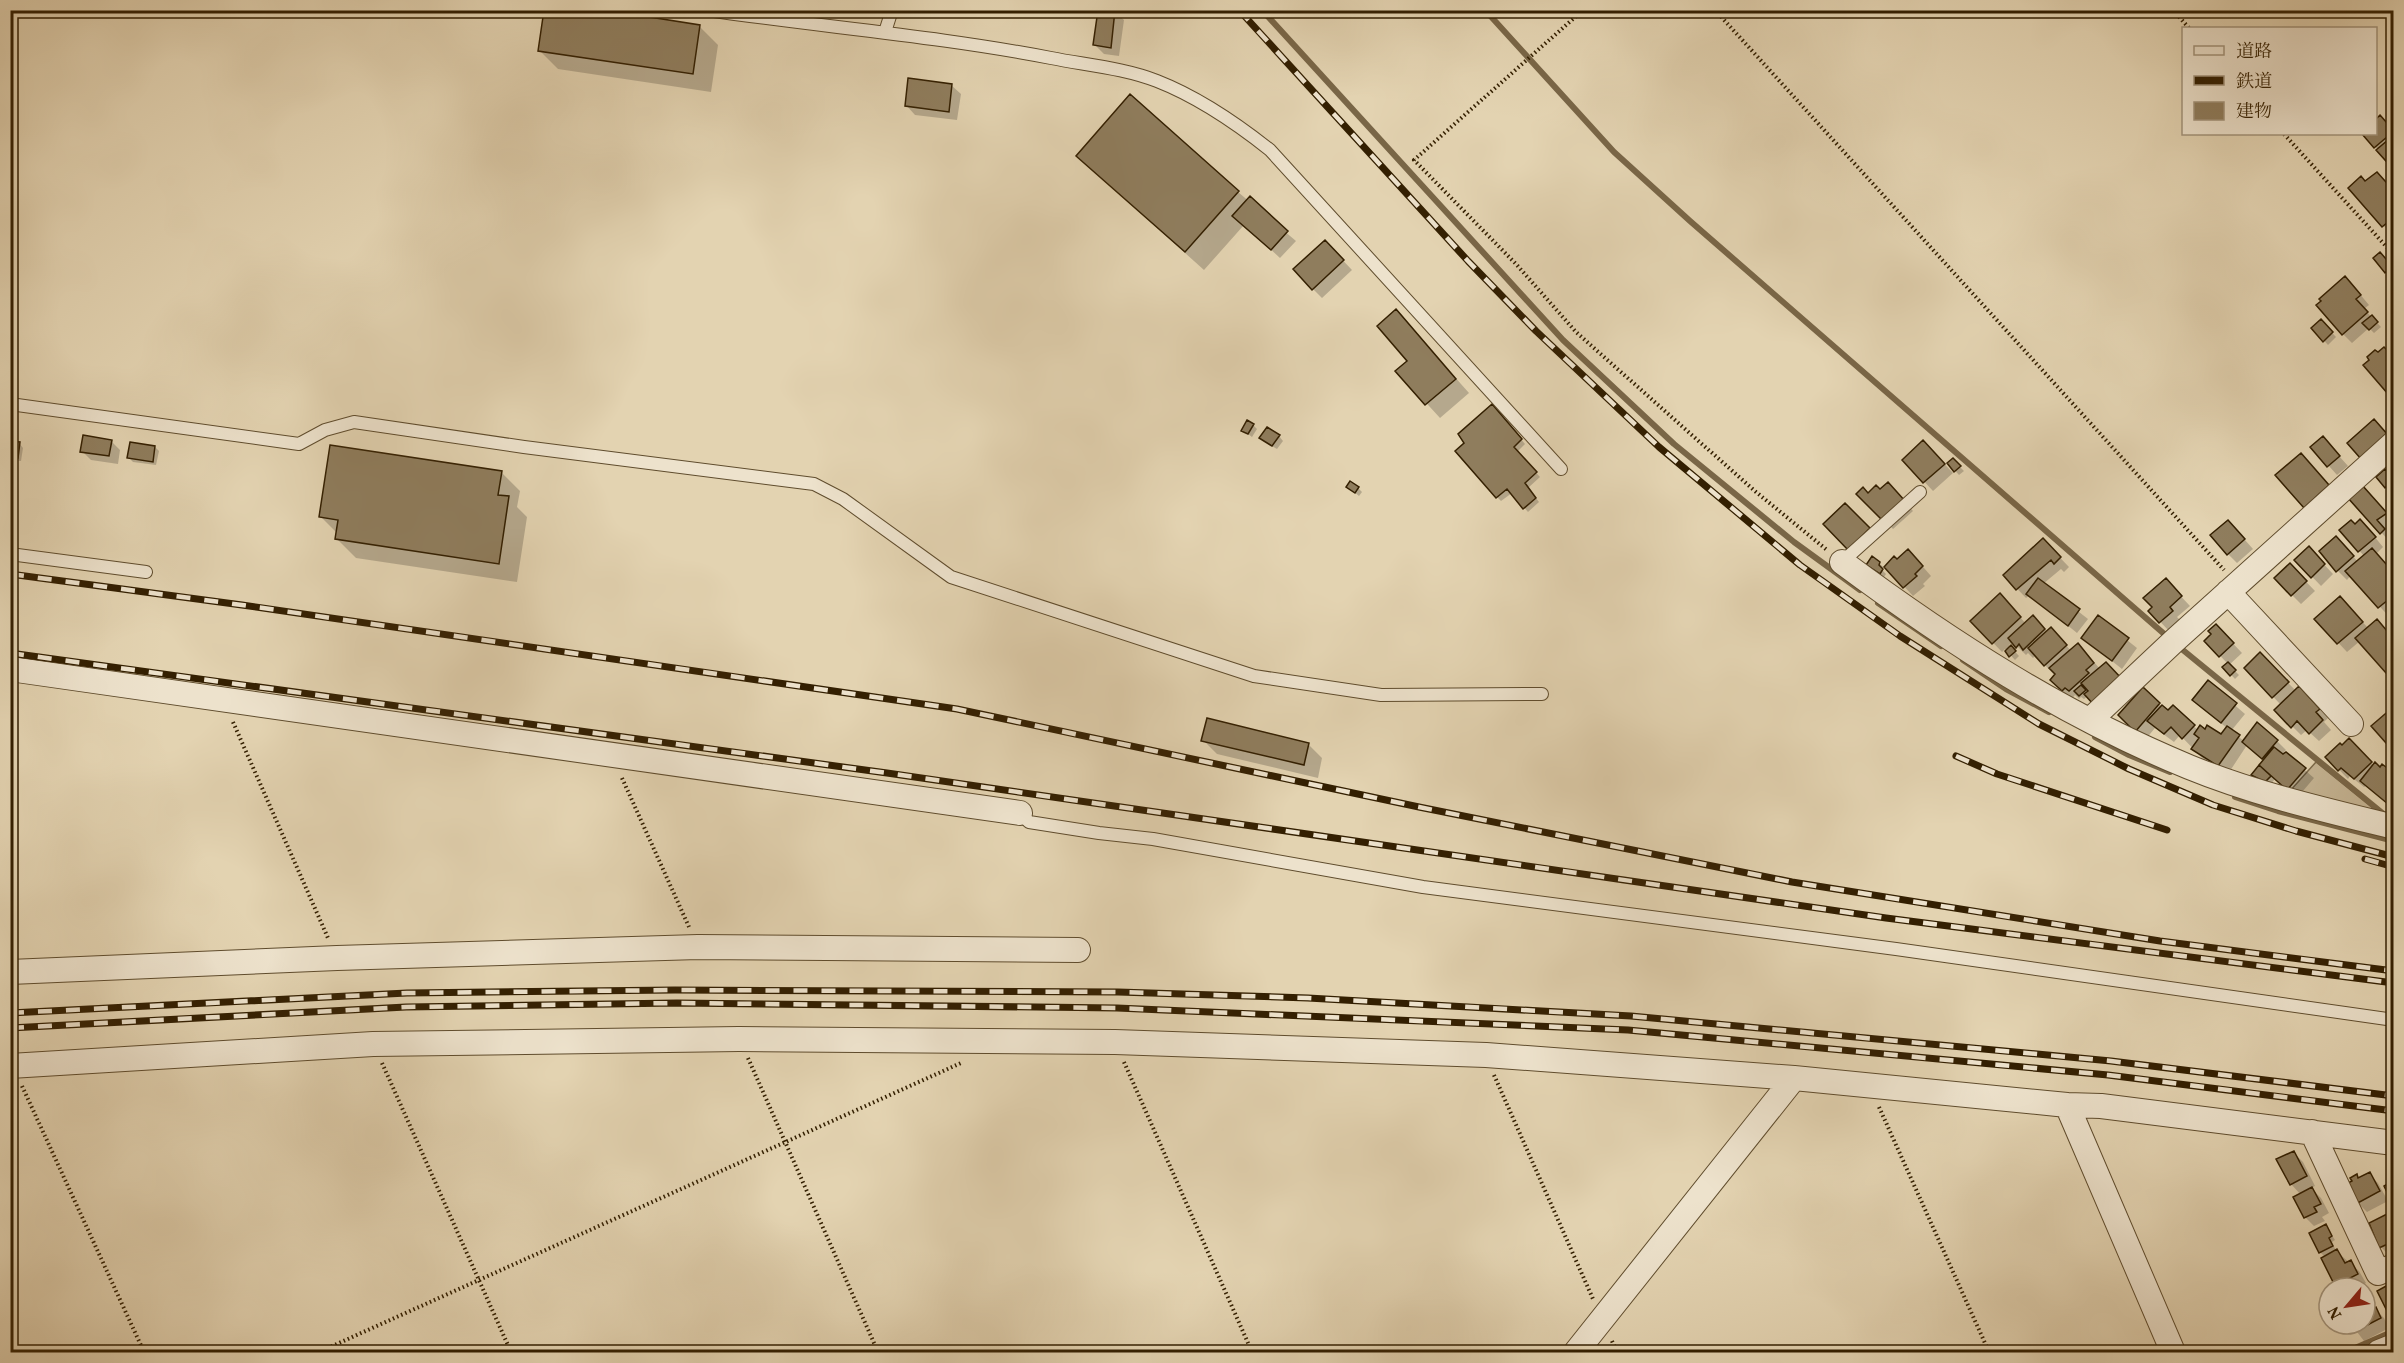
<svg xmlns="http://www.w3.org/2000/svg" width="2404" height="1363" font-family="Vollkorn,'Noto Serif JP',serif">
<style>
.green{fill:#c5b493;stroke:#7c6a4a;stroke-width:1.5}
.shadow{fill:#0003}
.lines{fill:none;stroke-linecap:round;stroke-linejoin:round}
.stream{stroke:#796647;stroke-width:6}
.building{fill:#8f7d5d;stroke:#331f01;stroke-width:1.5}
.lane-casing{stroke:#5f4c2d;stroke-width:14}
.street-casing{stroke:#5f4c2d;stroke-width:26}
.path{stroke:#331f01;stroke-width:4;stroke-dasharray:1.5 3;stroke-linecap:butt}
.lane{stroke:#ede2cc;stroke-width:12}
.street{stroke:#ede2cc;stroke-width:24}
.rail-casing{stroke:#331f01;stroke-width:7}
.rail{stroke:#ede2cc;stroke-width:4.5;stroke-dasharray:14;stroke-linecap:butt}
</style>
<rect width="100%" height="100%" fill="#e3d3b1"/>
<filter id="stains"><feTurbulence type="fractalNoise" baseFrequency=".00333" numOctaves="4"/><feColorMatrix values="0 0 0 0 .2 0 0 0 0 .09 0 0 0 0 .02 0 0 0 .5 -.17"/></filter>
<radialGradient id="worn" r=".72"><stop offset=".6" stop-color="#630" stop-opacity="0"/><stop offset="1" stop-color="#630" stop-opacity=".3"/></radialGradient>
<!-- green -->
<path class="green" d="M 2316,762 L 2383,816 L 2289,792 Z"/>
<!-- shadow -->
<path class="shadow" d="M 1114,11 L 1124,20 L 1119,56 L 1104,54 L 1095,45 Z
M 699,26 L 718,45 L 711,92 L 558,69 L 539,50 Z
M 951,85 L 961,94 L 957,120 L 915,115 L 906,105 Z
M 2380,117 L 2394,131 L 2394,168 L 2364,134 L 2376,134 L 2376,121 Z
M 1097,174 L 1238,192 L 1296,241 L 1280,258 L 1244,225 L 1204,270 Z
M 2366,183 L 2394,192 L 2392,235 L 2350,188 Z
M 1334,251 L 1352,270 L 1322,298 L 1313,289 Z
M 2380,254 L 2394,269 L 2390,276 L 2375,259 Z
M 2354,287 L 2369,305 L 2364,309 L 2381,327 L 2374,333 L 2369,328 L 2352,343 L 2343,334 Z
M 1396,311 L 1469,393 L 1440,418 L 1397,371 L 1409,361 Z
M 2321,321 L 2336,337 L 2328,345 L 2313,328 Z
M 1496,410 L 1525,444 L 1517,452 L 1540,477 L 1528,488 L 1539,502 L 1528,512 L 1512,493 L 1501,501 L 1497,497 Z
M 1253,425 L 1257,429 L 1252,437 L 1243,430 Z
M 1279,436 L 1283,441 L 1277,449 L 1265,442 Z
M 111,441 L 120,450 L 118,464 L 91,460 L 82,451 Z
M 10,442 L 19,443 L 23,448 L 21,461 L 10,460 Z
M 155,447 L 159,451 L 156,465 L 133,462 L 129,458 Z
M 2312,447 L 2331,447 L 2348,466 L 2337,475 Z
M 1932,451 L 1953,473 L 1933,491 L 1904,460 Z
M 1953,460 L 1964,471 L 1959,475 L 1949,464 Z
M 2385,471 L 2394,481 L 2394,488 L 2390,490 L 2378,477 Z
M 501,472 L 520,491 L 517,507 L 527,517 L 517,582 L 356,558 L 337,539 L 338,534 L 321,517 Z
M 1348,487 L 1358,488 L 1362,492 L 1359,496 Z
M 1880,491 L 1897,493 L 1913,511 L 1893,529 L 1858,494 L 1869,495 Z
M 2371,496 L 2394,521 L 2385,530 L 2393,539 L 2390,542 L 2350,498 Z
M 2355,526 L 2369,530 L 2383,547 L 2376,554 L 2394,573 L 2393,621 L 2351,575 L 2347,580 L 2338,571 L 2345,547 L 2358,562 L 2364,556 L 2341,530 Z
M 2237,531 L 2253,549 L 2237,563 L 2228,554 Z
M 2043,540 L 2069,567 L 2064,572 L 2061,569 L 2043,584 L 2088,619 L 2077,633 L 2030,595 L 2026,598 L 2005,576 Z
M 2317,557 L 2333,574 L 2321,586 L 2296,560 Z
M 1917,560 L 1931,576 L 1923,584 L 1925,586 L 1913,596 L 1886,567 L 1897,561 Z
M 1879,563 L 1883,567 L 1882,570 L 1886,574 L 1884,577 L 1872,569 Z
M 2290,565 L 2315,591 L 2301,604 L 2292,595 Z
M 2174,589 L 2190,606 L 2177,617 L 2181,621 L 2169,631 L 2150,611 Z
M 2009,604 L 2026,624 L 2042,626 L 2048,632 L 2060,638 L 2071,651 L 2087,654 L 2100,669 L 2088,696 L 2084,699 L 2081,697 L 2079,699 L 2075,695 L 2072,699 L 2068,694 L 2066,695 L 2057,686 L 2055,676 L 2036,655 L 2033,658 L 2028,653 L 2026,655 L 2013,642 L 2009,645 L 2019,656 L 2015,660 L 2005,649 L 2002,652 L 1972,621 Z
M 2349,607 L 2368,628 L 2394,632 L 2394,679 L 2360,641 L 2347,652 L 2316,619 Z
M 2098,617 L 2137,648 L 2122,669 L 2083,638 Z
M 2213,634 L 2225,635 L 2242,653 L 2229,665 L 2239,675 L 2235,679 L 2224,667 L 2228,664 L 2206,641 Z
M 2269,663 L 2296,691 L 2308,697 L 2328,718 L 2324,722 L 2331,730 L 2319,741 L 2307,730 L 2301,735 L 2276,710 L 2281,705 L 2246,668 Z
M 2208,682 L 2245,714 L 2231,731 L 2244,741 L 2277,741 L 2286,750 L 2284,752 L 2314,778 L 2297,798 L 2275,779 L 2270,785 L 2253,775 L 2265,761 L 2247,745 L 2228,774 L 2202,758 L 2180,735 L 2174,742 L 2155,728 L 2145,740 L 2120,715 L 2143,690 L 2168,712 L 2173,708 L 2198,730 L 2221,737 L 2227,728 L 2203,709 Z
M 2394,708 L 2394,748 L 2373,726 Z
M 1203,740 L 1308,744 L 1322,758 L 1318,778 L 1217,754 Z
M 2349,740 L 2374,766 L 2391,773 L 2364,787 L 2350,776 L 2348,779 L 2327,757 Z
M 2294,1153 L 2303,1162 L 2315,1186 L 2311,1188 L 2321,1198 L 2329,1213 L 2322,1217 L 2325,1221 L 2314,1226 L 2305,1217 L 2301,1195 L 2291,1184 L 2278,1159 Z
M 2369,1174 L 2378,1183 L 2388,1201 L 2367,1212 L 2358,1203 L 2354,1182 L 2356,1176 L 2359,1179 Z
M 2393,1212 L 2394,1254 L 2390,1256 L 2381,1247 L 2371,1224 Z
M 2326,1226 L 2335,1240 L 2332,1242 L 2336,1251 L 2359,1271 L 2366,1283 L 2357,1288 L 2340,1288 L 2337,1285 L 2325,1257 L 2320,1252 Z
M 2365,1298 L 2374,1310 L 2375,1309 L 2384,1318 L 2389,1328 L 2364,1341 L 2351,1324 L 2365,1324 Z"/>
<g class="lines">
<!-- stream -->
<path class="stream" d="M 1262,10 L 1563,340 L 1674,444 L 1794,542 L 1860,590
M 1485,10 L 1614,152 L 1690,221 L 2170,639
M 1878,603 L 1941,646
M 2178,646 L 2386,816
M 1963,660 L 2006,689 L 2049,712
M 2095,737 L 2129,755 L 2170,772
M 2235,797 L 2278,811 L 2394,841
M 2346,1352 L 2394,1331"/>
</g>
<!-- building -->
<path class="building" d="M 544,10 L 605,10 L 700,25 L 693,74 L 538,51 Z
M 1098,10 L 1115,10 L 1111,48 L 1093,45 Z
M 908,78 L 952,84 L 949,112 L 905,106 Z
M 1130,94 L 1239,191 L 1185,252 L 1076,156 Z
M 2380,115 L 2394,131 L 2374,148 L 2362,134 L 2376,134 L 2376,119 Z
M 2388,140 L 2394,145 L 2394,170 L 2376,150 Z
M 2377,172 L 2394,191 L 2394,217 L 2382,227 L 2348,188 L 2361,176 L 2365,181 Z
M 1250,196 L 1288,231 L 1271,250 L 1232,216 Z
M 1325,240 L 1344,260 L 1312,290 L 1293,269 Z
M 2380,252 L 2392,266 L 2385,273 L 2373,258 Z
M 2345,276 L 2361,295 L 2356,299 L 2368,312 L 2342,335 L 2316,305 L 2321,301 L 2319,299 Z
M 1396,309 L 1456,379 L 1425,405 L 1395,371 L 1407,361 L 1377,326 Z
M 2372,315 L 2378,322 L 2369,330 L 2362,323 Z
M 2321,319 L 2333,332 L 2323,342 L 2311,328 Z
M 2384,347 L 2394,357 L 2394,390 L 2388,394 L 2363,365 L 2369,360 L 2367,357 L 2375,350 L 2378,352 Z
M 1492,404 L 1522,439 L 1514,447 L 1537,472 L 1525,483 L 1536,498 L 1523,509 L 1507,489 L 1496,498 L 1455,451 L 1464,443 L 1458,434 Z
M 2374,419 L 2388,435 L 2361,459 L 2347,443 Z
M 1247,420 L 1254,424 L 1248,434 L 1241,431 Z
M 1267,427 L 1280,435 L 1272,446 L 1259,438 Z
M 83,435 L 112,440 L 109,456 L 80,452 Z
M 2323,436 L 2340,456 L 2327,467 L 2310,447 Z
M 1923,440 L 1945,464 L 1923,483 L 1902,460 Z
M 10,441 L 20,442 L 18,458 L 10,457 Z
M 130,442 L 155,446 L 153,462 L 127,458 Z
M 330,445 L 502,471 L 498,495 L 509,496 L 499,564 L 335,539 L 338,520 L 319,517 Z
M 2301,453 L 2329,485 L 2304,508 L 2275,475 Z
M 1953,458 L 1961,466 L 1954,472 L 1947,463 Z
M 2385,469 L 2394,479 L 2385,488 L 2376,477 Z
M 1350,481 L 1359,487 L 1355,493 L 1346,487 Z
M 1888,482 L 1905,501 L 1883,521 L 1856,494 L 1863,487 L 1868,493 L 1876,485 L 1880,489 Z
M 2362,485 L 2387,513 L 2377,520 L 2385,529 L 2380,534 L 2348,498 Z
M 1845,503 L 1870,528 L 1848,550 L 1823,524 Z
M 2360,519 L 2376,537 L 2358,552 L 2339,530 L 2351,520 L 2355,524 Z
M 2228,520 L 2245,539 L 2227,555 L 2210,535 Z
M 2336,536 L 2354,556 L 2336,572 L 2319,551 Z
M 2043,538 L 2061,557 L 2054,564 L 2051,560 L 2016,590 L 2003,575 Z
M 2309,546 L 2325,564 L 2311,578 L 2294,560 Z
M 2372,548 L 2394,573 L 2394,595 L 2378,608 L 2345,571 Z
M 1908,549 L 1923,566 L 1915,574 L 1917,576 L 1903,588 L 1884,567 L 1894,556 L 1897,559 Z
M 1872,556 L 1880,562 L 1879,565 L 1883,569 L 1880,574 L 1866,565 Z
M 2290,563 L 2307,581 L 2291,596 L 2274,578 Z
M 2038,578 L 2080,609 L 2068,626 L 2026,594 Z
M 2166,578 L 2182,596 L 2170,607 L 2173,611 L 2159,623 L 2148,611 L 2152,607 L 2143,598 Z
M 2000,593 L 2021,617 L 1992,644 L 1970,621 Z
M 2340,596 L 2363,622 L 2337,644 L 2314,619 Z
M 2033,615 L 2045,629 L 2023,650 L 2019,644 L 2016,648 L 2008,638 Z
M 2098,615 L 2129,638 L 2112,661 L 2081,638 Z
M 2377,619 L 2387,631 L 2391,627 L 2394,630 L 2394,666 L 2386,673 L 2355,638 Z
M 2216,624 L 2234,643 L 2219,657 L 2204,641 L 2211,634 L 2208,631 Z
M 2051,627 L 2067,645 L 2044,666 L 2028,648 Z
M 2078,643 L 2094,663 L 2086,670 L 2089,673 L 2069,691 L 2065,688 L 2062,691 L 2050,680 L 2055,674 L 2049,668 Z
M 2011,645 L 2016,651 L 2009,657 L 2005,651 Z
M 2260,652 L 2289,682 L 2272,698 L 2244,668 Z
M 2106,662 L 2122,679 L 2094,705 L 2084,694 L 2088,691 L 2081,683 Z
M 2228,662 L 2236,670 L 2230,676 L 2222,667 Z
M 2208,680 L 2237,703 L 2221,723 L 2192,700 Z
M 2081,685 L 2086,690 L 2079,696 L 2074,691 Z
M 2299,686 L 2320,709 L 2316,712 L 2323,720 L 2309,734 L 2297,721 L 2291,728 L 2274,710 Z
M 2143,687 L 2160,703 L 2135,732 L 2118,715 Z
M 2394,700 L 2394,737 L 2386,743 L 2371,726 L 2392,708 L 2389,705 Z
M 2162,705 L 2168,710 L 2173,705 L 2195,725 L 2182,739 L 2171,727 L 2164,734 L 2147,721 Z
M 1207,718 L 1309,743 L 1304,765 L 1201,741 Z
M 2257,722 L 2278,740 L 2262,759 L 2242,742 Z
M 2200,725 L 2205,729 L 2207,725 L 2221,734 L 2227,726 L 2240,735 L 2218,766 L 2191,749 L 2199,738 L 2194,734 Z
M 2349,738 L 2372,762 L 2354,779 L 2341,768 L 2338,771 L 2325,757 L 2340,743 L 2342,745 Z
M 2274,747 L 2283,754 L 2286,752 L 2306,768 L 2287,790 L 2259,765 Z
M 2375,762 L 2380,767 L 2382,764 L 2391,771 L 2394,770 L 2394,809 L 2360,781 Z
M 2259,765 L 2271,776 L 2265,782 L 2251,775 Z
M 2294,1151 L 2307,1176 L 2290,1185 L 2276,1159 Z
M 2370,1172 L 2380,1191 L 2356,1204 L 2346,1184 L 2352,1181 L 2350,1178 L 2357,1174 L 2358,1178 Z
M 2394,1180 L 2394,1199 L 2391,1200 L 2384,1186 Z
M 2312,1187 L 2321,1204 L 2314,1207 L 2317,1212 L 2304,1218 L 2293,1197 Z
M 2393,1211 L 2394,1247 L 2390,1243 L 2379,1248 L 2369,1223 Z
M 2326,1224 L 2332,1236 L 2329,1238 L 2333,1246 L 2319,1253 L 2309,1233 Z
M 2337,1249 L 2345,1263 L 2351,1260 L 2358,1274 L 2335,1286 L 2321,1258 Z
M 2388,1285 L 2390,1287 L 2394,1285 L 2394,1312 L 2389,1315 L 2377,1291 Z
M 2376,1307 L 2381,1318 L 2354,1332 L 2350,1324 L 2365,1324 L 2365,1308 L 2367,1312 Z"/>
<g class="lines">
<defs>
<path id="lane" d="M 707,10 C 822,27 937,36 1051,58 C 1086,65 1124,68 1157,81 C 1198,97 1236,123 1270,150 L 1561,469
M 885,32 L 892,10
M 10,404 L 299,444 L 325,430 L 354,422 L 524,447 L 814,484 L 843,499 L 951,577 L 1254,676 L 1381,695 L 1542,694
M 10,554 L 146,572
M 1842,562 L 1920,492
M 1020,813 L 1029,822 L 1099,833 L 1153,839 L 1423,887 L 1896,949 L 2394,1020"/>
<path id="street" d="M 1842,562 C 1951,643 2063,715 2189,767 C 2255,794 2325,810 2394,827
M 2228,592 L 2351,724
M 10,669 L 1020,813
M 2090,720 L 2174,641 L 2394,443
M 10,972 L 337,958 L 698,947 L 1078,950
M 10,1066 L 373,1044 L 739,1039 L 1115,1042 L 1486,1055 L 1794,1078 L 2067,1105 L 2173,1352
M 2067,1105 L 2101,1106 L 2394,1143
M 2312,1132 L 2378,1273 L 2394,1266
M 1576,1352 L 1794,1078
M 2379,1352 L 2394,1346"/>
</defs>
<!-- lane casing -->
<use href="#lane" class="lane-casing"/>
<!-- street casing -->
<use href="#street" class="street-casing"/>
<!-- path -->
<path class="path" d="M 1583,10 L 1414,160 L 1516,264 L 1576,332 L 1756,492 L 1827,550
M 1715,10 L 2224,570
M 2173,10 L 2189,28
M 2284,134 L 2394,255
M 233,722 L 328,938
M 622,778 L 689,927
M 748,1058 L 878,1352
M 1124,1062 L 1252,1352
M 382,1063 L 511,1352
M 1494,1075 L 1593,1299
M 22,1086 L 144,1352
M 1879,1107 L 1989,1352
M 1612,1341 L 1617,1352
M 319,1352 L 961,1063"/>
<!-- lane -->
<use href="#lane" class="lane"/>
<!-- street -->
<use href="#street" class="street"/>
<defs>
<path id="rail" d="M 1239,10 L 1468,261 L 1536,331 L 1659,447 L 1800,565 L 1900,636 L 2039,724 L 2129,769 L 2213,805 L 2296,831 L 2394,857
M 10,574 L 242,605 L 957,709 L 1419,807 L 1792,882 L 2160,941 L 2394,971
M 10,653 L 887,773 L 1886,918 L 2394,983
M 1956,756 L 1997,774 L 2167,830
M 2365,859 L 2394,867
M 10,1013 L 407,993 L 675,990 L 1118,992 L 1308,998 L 1631,1016 L 2111,1061 L 2394,1096
M 10,1028 L 406,1007 L 677,1003 L 1117,1008 L 1628,1030 L 2108,1075 L 2394,1111"/>
</defs>
<!-- rail casing -->
<use href="#rail" class="rail-casing"/>
<!-- rail -->
<use href="#rail" class="rail"/>
</g>
<!-- margin -->
<rect width="2404" height="1363" fill="none" stroke="#e3d3b1" stroke-width="36"/>
<rect x="12" y="12" width="2380" height="1339" fill="none" stroke="#331f01" stroke-width="3"/>
<rect x="18" y="18" width="2368" height="1327" fill="none" stroke="#331f01" stroke-width="1.5"/>
<!-- legend -->
<rect x="2182" y="27" width="195" height="108" fill="#ede2cc" stroke="#a3947b" stroke-width="1.5"/>
<rect x="2194" y="46" width="30" height="9" fill="#ede2cc" stroke="#a3947b" stroke-width="1.5"/>
<text x="2236" y="57" font-size="18" fill="#331f01">道路</text>
<rect x="2194" y="76" width="30" height="9" fill="#331f01" stroke="#a3947b" stroke-width="1.5"/>
<text x="2236" y="87" font-size="18" fill="#331f01">鉄道</text>
<rect x="2194" y="102" width="30" height="18" fill="#8f7d5d" stroke="#a3947b" stroke-width="1.5"/>
<text x="2236" y="117" font-size="18" fill="#331f01">建物</text>
<!-- north arrow -->
<g transform="translate(2347 1306) rotate(241)"><circle r="28" fill="#ede2cc" stroke="#a3947b" stroke-width="1.5"/>
<path d="M0-4.5L10 22L0 15L-10 22Z" fill="#8f2418"/>
<text y="-9" font-size="16" font-weight="bold" text-anchor="middle" fill="#331f01">N</text>
</g>
<rect width="100%" height="100%" filter="url(#stains)"/>
<rect width="100%" height="100%" fill="url(#worn)"/>
</svg>
